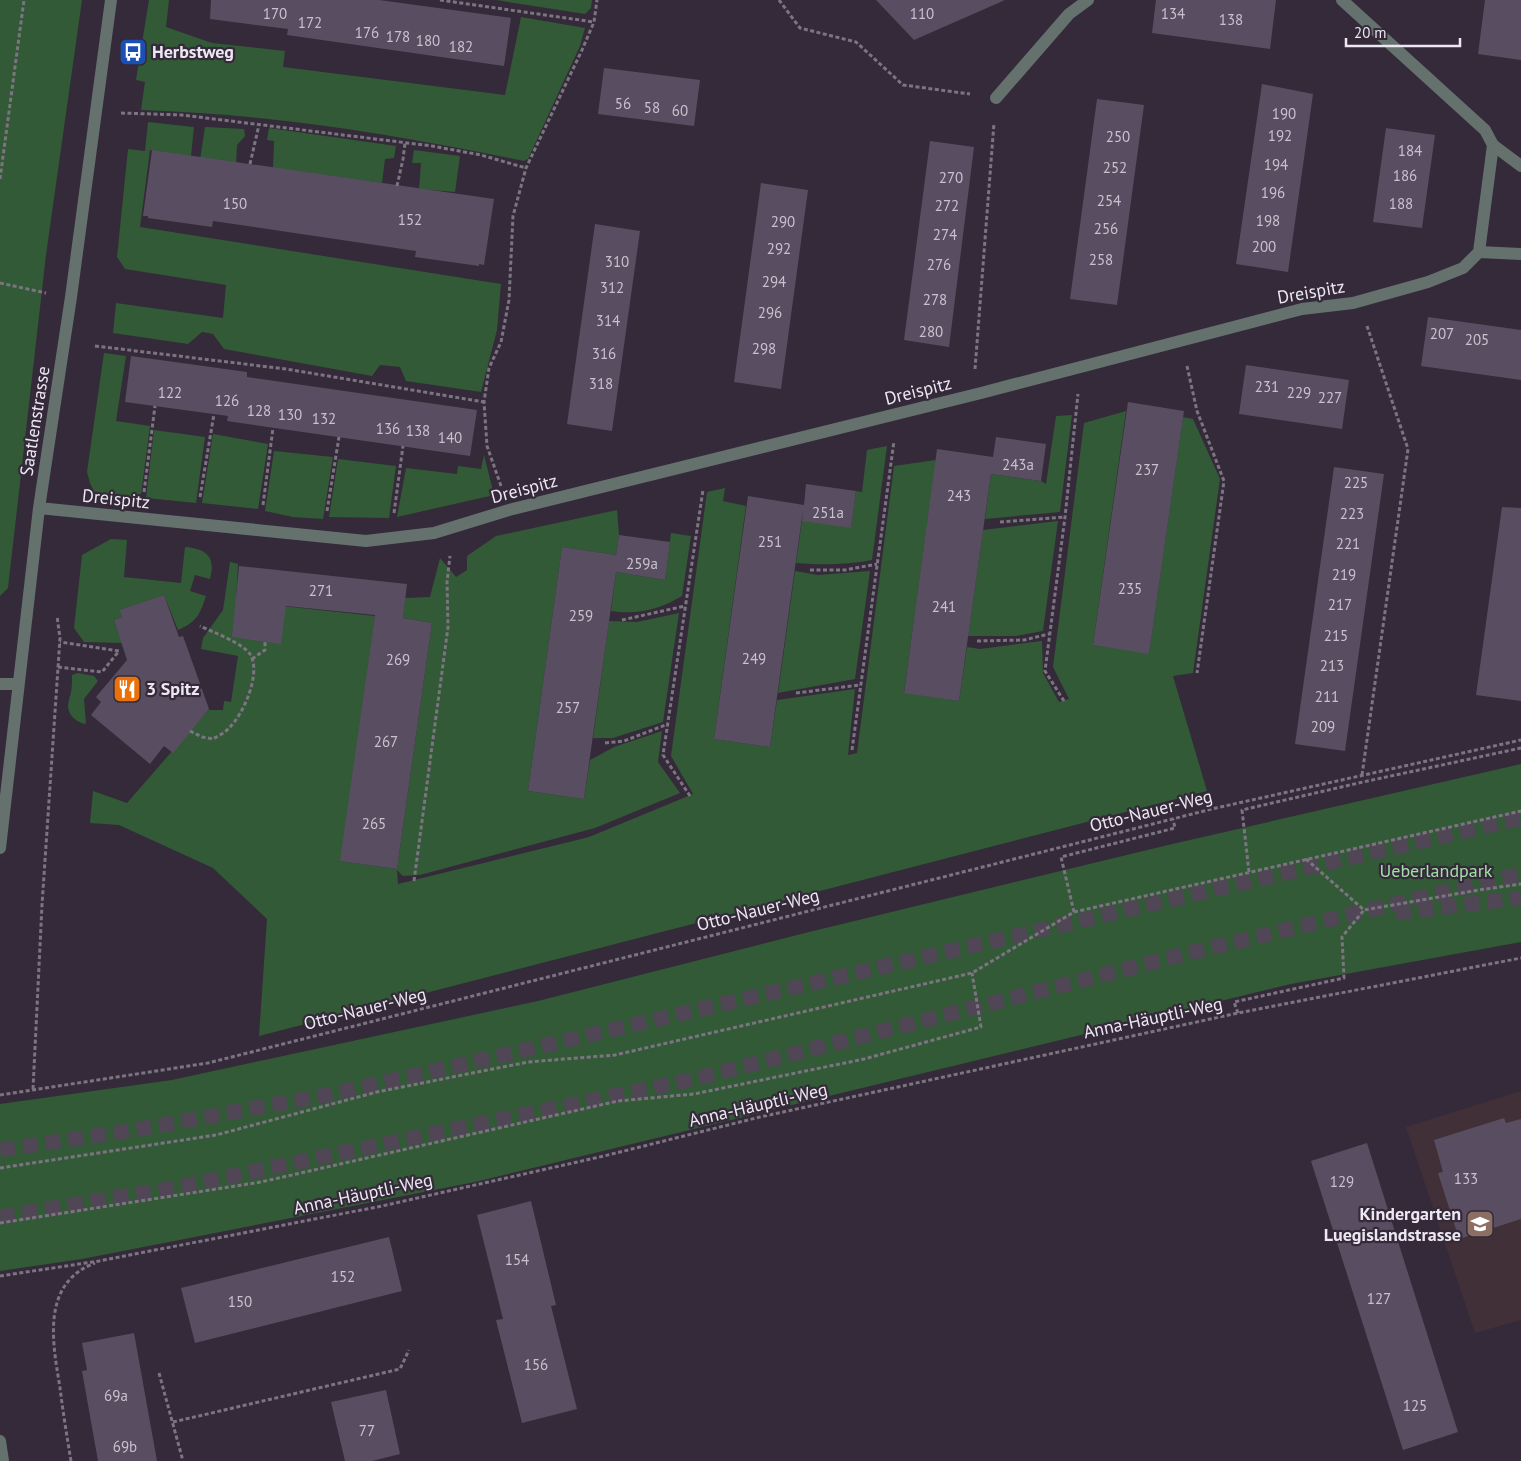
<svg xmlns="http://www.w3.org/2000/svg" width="1521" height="1461" font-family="'PT Sans',sans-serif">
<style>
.education{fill:#423038}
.green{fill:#325a36}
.building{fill:#594e61}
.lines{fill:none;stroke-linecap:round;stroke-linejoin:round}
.motorway-tunnel{stroke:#504656;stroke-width:15;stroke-dasharray:15 8;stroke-linecap:butt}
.path{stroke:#7d7482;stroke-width:3;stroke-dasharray:4 2.5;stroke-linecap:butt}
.service{stroke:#65716d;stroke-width:12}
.minor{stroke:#65716d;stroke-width:12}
.labels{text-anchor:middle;stroke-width:4.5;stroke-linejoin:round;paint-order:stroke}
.number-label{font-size:15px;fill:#c8c1ce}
.poi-label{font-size:18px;font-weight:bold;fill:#ede7f2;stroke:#342a3a;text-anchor:start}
.street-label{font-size:18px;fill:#ede7f2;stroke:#342a3a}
.park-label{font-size:18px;fill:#a0e0a4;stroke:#342a3a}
</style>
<rect width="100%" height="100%" fill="#342a3a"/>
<!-- education -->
<path class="education" d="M 1521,1091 L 1521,1320 L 1475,1333 L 1406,1127 Z"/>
<!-- green -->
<path class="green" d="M 0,0 L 82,0 L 46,255 L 8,588 L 0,596 Z
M 149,0 L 169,0 L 166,27 L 212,43 L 285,51 L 283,67 L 505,95 L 521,17 L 585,28 L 580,46 L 528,159 L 524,161 C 397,135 270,114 141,110 L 145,82 L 136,80 Z
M 496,0 L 592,0 L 591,8 L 585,14 Z
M 148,122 L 194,127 L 191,156 L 150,150 L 140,227 L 501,284 L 497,330 L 481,392 L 406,381 L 400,367 L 380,365 L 372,376 L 224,349 L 213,334 L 202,332 L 188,344 L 113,333 L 116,303 L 223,318 L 226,285 L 125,269 L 117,257 L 128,149 L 145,151 Z
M 205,127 L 244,129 L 245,136 L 237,145 L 236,165 L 200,160 Z
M 269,128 L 396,146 L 394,158 L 385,159 L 382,183 L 273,168 L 274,141 L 267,140 Z
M 414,150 L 460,156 L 455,192 L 419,189 L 421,163 L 412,163 Z
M 104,353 L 126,356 L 116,421 L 150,426 L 141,495 L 136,499 L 96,496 L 90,483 L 87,472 Z
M 1126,411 L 1093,645 L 1149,653 L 1183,417 L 1193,419 L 1220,479 L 1193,673 L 1173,676 L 1207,791 L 259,1036 L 267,919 L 213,868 L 119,825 L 90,823 L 93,791 L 127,803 L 208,710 L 223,710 L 224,701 L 231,702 L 238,656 L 201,649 L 203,638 L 223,610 L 230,562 L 238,564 L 236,601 L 375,616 L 341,861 L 397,869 L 432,623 L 403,618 L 405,598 L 430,597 L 440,558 L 456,577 L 467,570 L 467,556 L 496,536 L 617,510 L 619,535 L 616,555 L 562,547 L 528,791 L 584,799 L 590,760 L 614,747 L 662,731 L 658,762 L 680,793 L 595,828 L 420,875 L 403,876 L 397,870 L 398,884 L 589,837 L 693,794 L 671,756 L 707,492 L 725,488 L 723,501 L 746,506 L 714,739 L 770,747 L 777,700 L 855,689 L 848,755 L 857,753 L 894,466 L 936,460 L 904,692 L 959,701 L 967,647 L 980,649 L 1042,641 L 1043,673 L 1059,702 L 1069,699 L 1053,667 L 1084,423 Z
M 1072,415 L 1060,512 L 985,519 L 991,474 L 1041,481 L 1046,484 L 1056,416 Z
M 154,430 L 205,437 L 196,503 L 146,498 Z
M 213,434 L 268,444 L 258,509 L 202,503 Z
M 887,446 L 872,560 C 846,565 822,565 796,563 L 802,520 L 851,527 L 856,491 L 862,492 L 867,450 Z
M 274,451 L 333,457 L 323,519 L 293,517 L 265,511 Z
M 484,455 L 494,495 L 397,517 L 406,468 L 457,474 L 458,466 L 481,469 Z
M 338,459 L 396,466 L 389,518 L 329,517 Z
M 1058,521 L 1043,631 L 1016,636 L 968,636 L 983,530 Z
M 671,533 L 691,536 L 682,596 C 658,610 638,615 611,611 L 616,572 L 665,580 Z
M 111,539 L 127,540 L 124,577 L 181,583 L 185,547 C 207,549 216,557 210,579 L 195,575 L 190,591 L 206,596 C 200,614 197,622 178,630 L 164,595 L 119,610 L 122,617 L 114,620 L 122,643 L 84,642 L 74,628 L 82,555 Z
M 795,571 L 818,575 L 870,571 L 855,679 L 778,693 Z
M 679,613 L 663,722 L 613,738 L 593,738 L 609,621 L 637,622 Z
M 78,673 L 94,676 L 98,681 L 84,699 L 86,724 C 74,722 65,712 69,700 C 69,697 71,695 71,692 C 72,687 72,681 72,675 Z
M 1521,764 L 1521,942 L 1291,984 L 475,1182 L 82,1259 L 0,1271 L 0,1104 L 172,1080 L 538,1001 L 805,933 L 1168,845 Z"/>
<!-- building -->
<path class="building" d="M 211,0 L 379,0 L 511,18 L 504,66 L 287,35 L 288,29 L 210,19 Z
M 876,0 L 1005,0 L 914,40 Z
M 1156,0 L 1276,0 L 1270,49 L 1152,33 Z
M 1485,0 L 1521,0 L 1521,60 L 1478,54 Z
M 604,68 L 700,80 L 694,126 L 598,114 Z
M 1262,84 L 1313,94 L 1288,272 L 1236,264 Z
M 1097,99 L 1144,105 L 1117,305 L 1070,299 Z
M 1386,128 L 1435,135 L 1422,228 L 1373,222 Z
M 930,141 L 974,147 L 949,347 L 904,340 Z
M 152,150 L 494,199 L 484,265 L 479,264 L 479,266 L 415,257 L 416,251 L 213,221 L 212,227 L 148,218 L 148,216 L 143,216 Z
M 761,183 L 808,190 L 781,389 L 734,382 Z
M 595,224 L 640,231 L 612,431 L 567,424 Z
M 1428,317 L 1521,330 L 1521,380 L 1421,366 Z
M 131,356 L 247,372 L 247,377 L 477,410 L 470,456 L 227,421 L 228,416 L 125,402 Z
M 1246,365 L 1349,380 L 1342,429 L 1239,414 Z
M 1128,402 L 1184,411 L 1149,654 L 1093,645 Z
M 996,437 L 1046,444 L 1041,481 L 991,474 L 959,701 L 904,693 L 937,449 L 993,457 Z
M 1334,467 L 1384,474 L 1345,751 L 1295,744 Z
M 806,484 L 856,491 L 851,528 L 802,521 L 803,510 L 770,747 L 714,739 L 748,496 L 804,505 Z
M 1502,507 L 1521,508 L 1521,701 L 1476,695 Z
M 619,535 L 670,542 L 665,580 L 616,572 L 584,799 L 528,791 L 562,547 L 616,555 Z
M 239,566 L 407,584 L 403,618 L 432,623 L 397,869 L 340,861 L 375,615 L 286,606 L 281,644 L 232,637 Z
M 164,595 L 179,637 L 183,636 L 209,709 L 173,753 L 164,746 L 150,764 L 91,715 L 101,702 L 96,697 L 127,660 L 114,620 L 122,617 L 119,610 Z
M 1504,1118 L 1506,1123 L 1521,1119 L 1521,1219 L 1459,1239 L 1438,1173 L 1443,1172 L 1434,1140 Z
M 1367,1143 L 1458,1432 L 1403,1450 L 1311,1161 Z
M 531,1201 L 556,1305 L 551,1306 L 577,1409 L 522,1423 L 496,1320 L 503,1319 L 477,1215 Z
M 389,1237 L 402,1291 L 195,1343 L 181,1288 Z
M 134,1333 L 157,1461 L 98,1461 L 82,1371 L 87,1370 L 82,1343 Z
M 386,1390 L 400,1454 L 372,1461 L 345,1461 L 331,1402 Z"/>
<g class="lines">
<!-- motorway-tunnel -->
<path class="motorway-tunnel" d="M 1396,913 L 1521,898
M 0,1150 L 140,1129 L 327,1095 L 508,1054 L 1521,818
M 0,1217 L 179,1187 L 694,1079 L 1185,954 L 1521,874"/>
<!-- path -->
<path class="path" d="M 440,0 L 594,22
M 779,0 L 800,28 L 856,42 L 903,85 L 970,94
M 121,113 L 182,115 L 432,146 L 481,155 L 526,168
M 250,164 L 259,125
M 0,179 L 24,0
M 397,186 L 403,159 L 405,143
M 0,283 L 46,293
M 95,346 L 286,369 L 484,402
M 1187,366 L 1197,411 L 1224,481 L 1197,673
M 975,369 L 994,123
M 501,486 L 487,446 L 484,402 L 489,368 L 501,342 L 509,300 L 513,216 L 526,168 L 582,50 L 594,22 L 597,0
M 144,492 L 155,406
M 200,497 L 214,414
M 263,505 L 273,428
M 327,511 L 339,437
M 394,513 L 403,446
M 1000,522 L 1065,517
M 810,570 L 845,570 L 877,564
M 622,620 L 685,606
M 977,641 L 1024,640 L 1049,634
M 252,659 L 265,650 L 265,642
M 58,667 L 102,672 L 119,651 L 60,642
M 796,693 L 860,685
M 1064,701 L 1045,671 L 1065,517 L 1078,394
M 190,731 L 202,737 L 213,739 C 218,736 225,733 229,728 C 243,715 262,673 250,654 C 242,643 213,632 200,626
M 605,743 L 624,741 L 668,724
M 852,750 L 894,441
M 1362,775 L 1408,449 L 1367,326
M 690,796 L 663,755 L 703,490
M 1306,859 L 1364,910 L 1479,890 L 1521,884
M 1249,872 L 1242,810 L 1363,782 L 1521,748
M 414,881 L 448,627 L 447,582 L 450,556
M 1074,912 L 1061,857 L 1175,828 L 1173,819
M 1238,1013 L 1234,1002 L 1344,978 L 1342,937 L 1364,910
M 33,1089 L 42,905 L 60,638 L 57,616
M 0,1095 L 208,1063 L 1216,808 L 1521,740
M 0,1168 L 216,1135 L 377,1092 L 528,1062 L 615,1055 L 972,973 L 1074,912 L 1521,811
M 0,1223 L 261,1182 L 618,1101 L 694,1094 L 864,1059 L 981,1027 L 972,973
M 0,1276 L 99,1261 L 382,1206 L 604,1156 L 760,1117 L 1238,1013 L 1521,958
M 159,1373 L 183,1461
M 173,1422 L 400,1369 L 409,1350
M 71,1461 C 67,1437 63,1412 60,1388 C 54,1350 42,1295 81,1270 C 85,1267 91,1265 95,1263"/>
<!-- service -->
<path class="service" d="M 996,98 L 1069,14 L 1088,0
M 1493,145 L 1521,166
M 1479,252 L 1521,254"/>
<!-- minor -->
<path class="minor" d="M 39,508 L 366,541 L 434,533 L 509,510 L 981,393 L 1302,309 L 1353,303 L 1428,282 L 1463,268 L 1479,252 L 1493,145 L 1485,130 L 1342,0
M 0,684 L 18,684
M 0,848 L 39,508 L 71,297 L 111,0
M 0,1441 L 3,1461"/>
</g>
<!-- icons -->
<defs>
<symbol id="bus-square" viewBox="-11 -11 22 22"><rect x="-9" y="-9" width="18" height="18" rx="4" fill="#1a4fb4" stroke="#342a3a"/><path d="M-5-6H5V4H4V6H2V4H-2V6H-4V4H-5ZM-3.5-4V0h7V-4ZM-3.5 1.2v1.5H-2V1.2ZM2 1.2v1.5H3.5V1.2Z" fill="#fff"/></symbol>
<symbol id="restaurant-square" viewBox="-11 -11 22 22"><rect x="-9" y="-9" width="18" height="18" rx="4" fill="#e8710a" stroke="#342a3a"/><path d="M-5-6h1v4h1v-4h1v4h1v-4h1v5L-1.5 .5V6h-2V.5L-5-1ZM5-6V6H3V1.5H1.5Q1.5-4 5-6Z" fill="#fff"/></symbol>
<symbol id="school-square" viewBox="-11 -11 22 22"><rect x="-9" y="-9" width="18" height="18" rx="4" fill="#8d6e63" stroke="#342a3a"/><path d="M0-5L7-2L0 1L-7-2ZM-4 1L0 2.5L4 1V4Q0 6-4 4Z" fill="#fff"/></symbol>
</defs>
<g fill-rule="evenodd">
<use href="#bus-square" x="117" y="36" width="32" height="32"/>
<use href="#restaurant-square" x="111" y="673" width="32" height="32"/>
<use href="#school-square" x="1464" y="1208" width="32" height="32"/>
</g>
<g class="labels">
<!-- number labels -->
<g class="number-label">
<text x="275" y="19">170</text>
<text x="922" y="19">110</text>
<text x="1173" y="19">134</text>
<text x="1231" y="25">138</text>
<text x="310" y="28">172</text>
<text x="367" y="38">176</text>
<text x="398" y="42">178</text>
<text x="428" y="46">180</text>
<text x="461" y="52">182</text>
<text x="623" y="109">56</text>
<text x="652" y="113">58</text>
<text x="680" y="116">60</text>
<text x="1284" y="119">190</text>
<text x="1280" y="141">192</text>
<text x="1118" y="142">250</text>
<text x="1410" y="156">184</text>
<text x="1276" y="170">194</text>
<text x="1115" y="173">252</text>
<text x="1405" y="181">186</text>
<text x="951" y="183">270</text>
<text x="1273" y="198">196</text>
<text x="1109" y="206">254</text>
<text x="235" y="209">150</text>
<text x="1401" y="209">188</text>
<text x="947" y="211">272</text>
<text x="410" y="225">152</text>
<text x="1268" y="226">198</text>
<text x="783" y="227">290</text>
<text x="1106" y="234">256</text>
<text x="945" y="240">274</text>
<text x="1264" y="252">200</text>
<text x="779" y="254">292</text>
<text x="1101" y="265">258</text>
<text x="617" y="267">310</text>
<text x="939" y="270">276</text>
<text x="774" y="287">294</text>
<text x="612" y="293">312</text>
<text x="935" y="305">278</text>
<text x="770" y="318">296</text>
<text x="608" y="326">314</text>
<text x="931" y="337">280</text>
<text x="1442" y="339">207</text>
<text x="1477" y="345">205</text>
<text x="764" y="354">298</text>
<text x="604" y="359">316</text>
<text x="601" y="389">318</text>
<text x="1267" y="392">231</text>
<text x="170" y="398">122</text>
<text x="1299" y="398">229</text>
<text x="1330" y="403">227</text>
<text x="227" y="406">126</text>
<text x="259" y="416">128</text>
<text x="290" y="420">130</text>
<text x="324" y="424">132</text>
<text x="388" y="434">136</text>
<text x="418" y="436">138</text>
<text x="450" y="443">140</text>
<text x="1018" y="470">243a</text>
<text x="1147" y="475">237</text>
<text x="1356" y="488">225</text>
<text x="959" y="501">243</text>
<text x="828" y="518">251a</text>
<text x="1352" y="519">223</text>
<text x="770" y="547">251</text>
<text x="1348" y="549">221</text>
<text x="642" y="569">259a</text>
<text x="1344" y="580">219</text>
<text x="1130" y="594">235</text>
<text x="321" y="596">271</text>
<text x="1340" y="610">217</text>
<text x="944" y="612">241</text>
<text x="581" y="621">259</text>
<text x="1336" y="641">215</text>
<text x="754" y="664">249</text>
<text x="398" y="665">269</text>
<text x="1332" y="671">213</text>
<text x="1327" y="702">211</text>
<text x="568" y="713">257</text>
<text x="1323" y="732">209</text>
<text x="386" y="747">267</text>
<text x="374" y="829">265</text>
<text x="1466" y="1184">133</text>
<text x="1342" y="1187">129</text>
<text x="517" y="1265">154</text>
<text x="343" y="1282">152</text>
<text x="1379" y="1304">127</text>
<text x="240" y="1307">150</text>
<text x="536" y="1370">156</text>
<text x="116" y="1401">69a</text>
<text x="1415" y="1411">125</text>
<text x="367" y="1436">77</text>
<text x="125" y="1452">69b</text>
</g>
<!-- poi labels -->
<g class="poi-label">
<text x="152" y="58">Herbstweg</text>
<text x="146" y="695">3 Spitz</text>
<text x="1461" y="1220" text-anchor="end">Kindergarten<tspan x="1461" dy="21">Luegislandstrasse</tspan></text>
</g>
<!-- street labels -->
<g class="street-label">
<text transform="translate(1311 292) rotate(-10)" y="6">Dreispitz</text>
<text transform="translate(918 391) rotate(-14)" y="6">Dreispitz</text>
<text transform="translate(35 421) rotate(-81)" y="6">Saatlenstrasse</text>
<text transform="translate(524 489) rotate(-15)" y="6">Dreispitz</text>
<text transform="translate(116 499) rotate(6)" y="6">Dreispitz</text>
<text transform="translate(1151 811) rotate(-14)" y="6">Otto-Nauer-Weg</text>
<text transform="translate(758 910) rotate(-14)" y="6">Otto-Nauer-Weg</text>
<text transform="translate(365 1009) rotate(-14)" y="6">Otto-Nauer-Weg</text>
<text transform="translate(1153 1018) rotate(-12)" y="6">Anna-Häuptli-Weg</text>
<text transform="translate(758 1105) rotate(-13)" y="6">Anna-Häuptli-Weg</text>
<text transform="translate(363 1194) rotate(-12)" y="6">Anna-Häuptli-Weg</text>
</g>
<!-- park labels -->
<g class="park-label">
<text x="1436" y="877">Ueberlandpark</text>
</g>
</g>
<!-- scale -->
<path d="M1346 38v8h114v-8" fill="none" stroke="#ede7f2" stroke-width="2.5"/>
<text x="1354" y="38" font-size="15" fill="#ede7f2" stroke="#342a3a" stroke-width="4" paint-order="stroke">20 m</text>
</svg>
